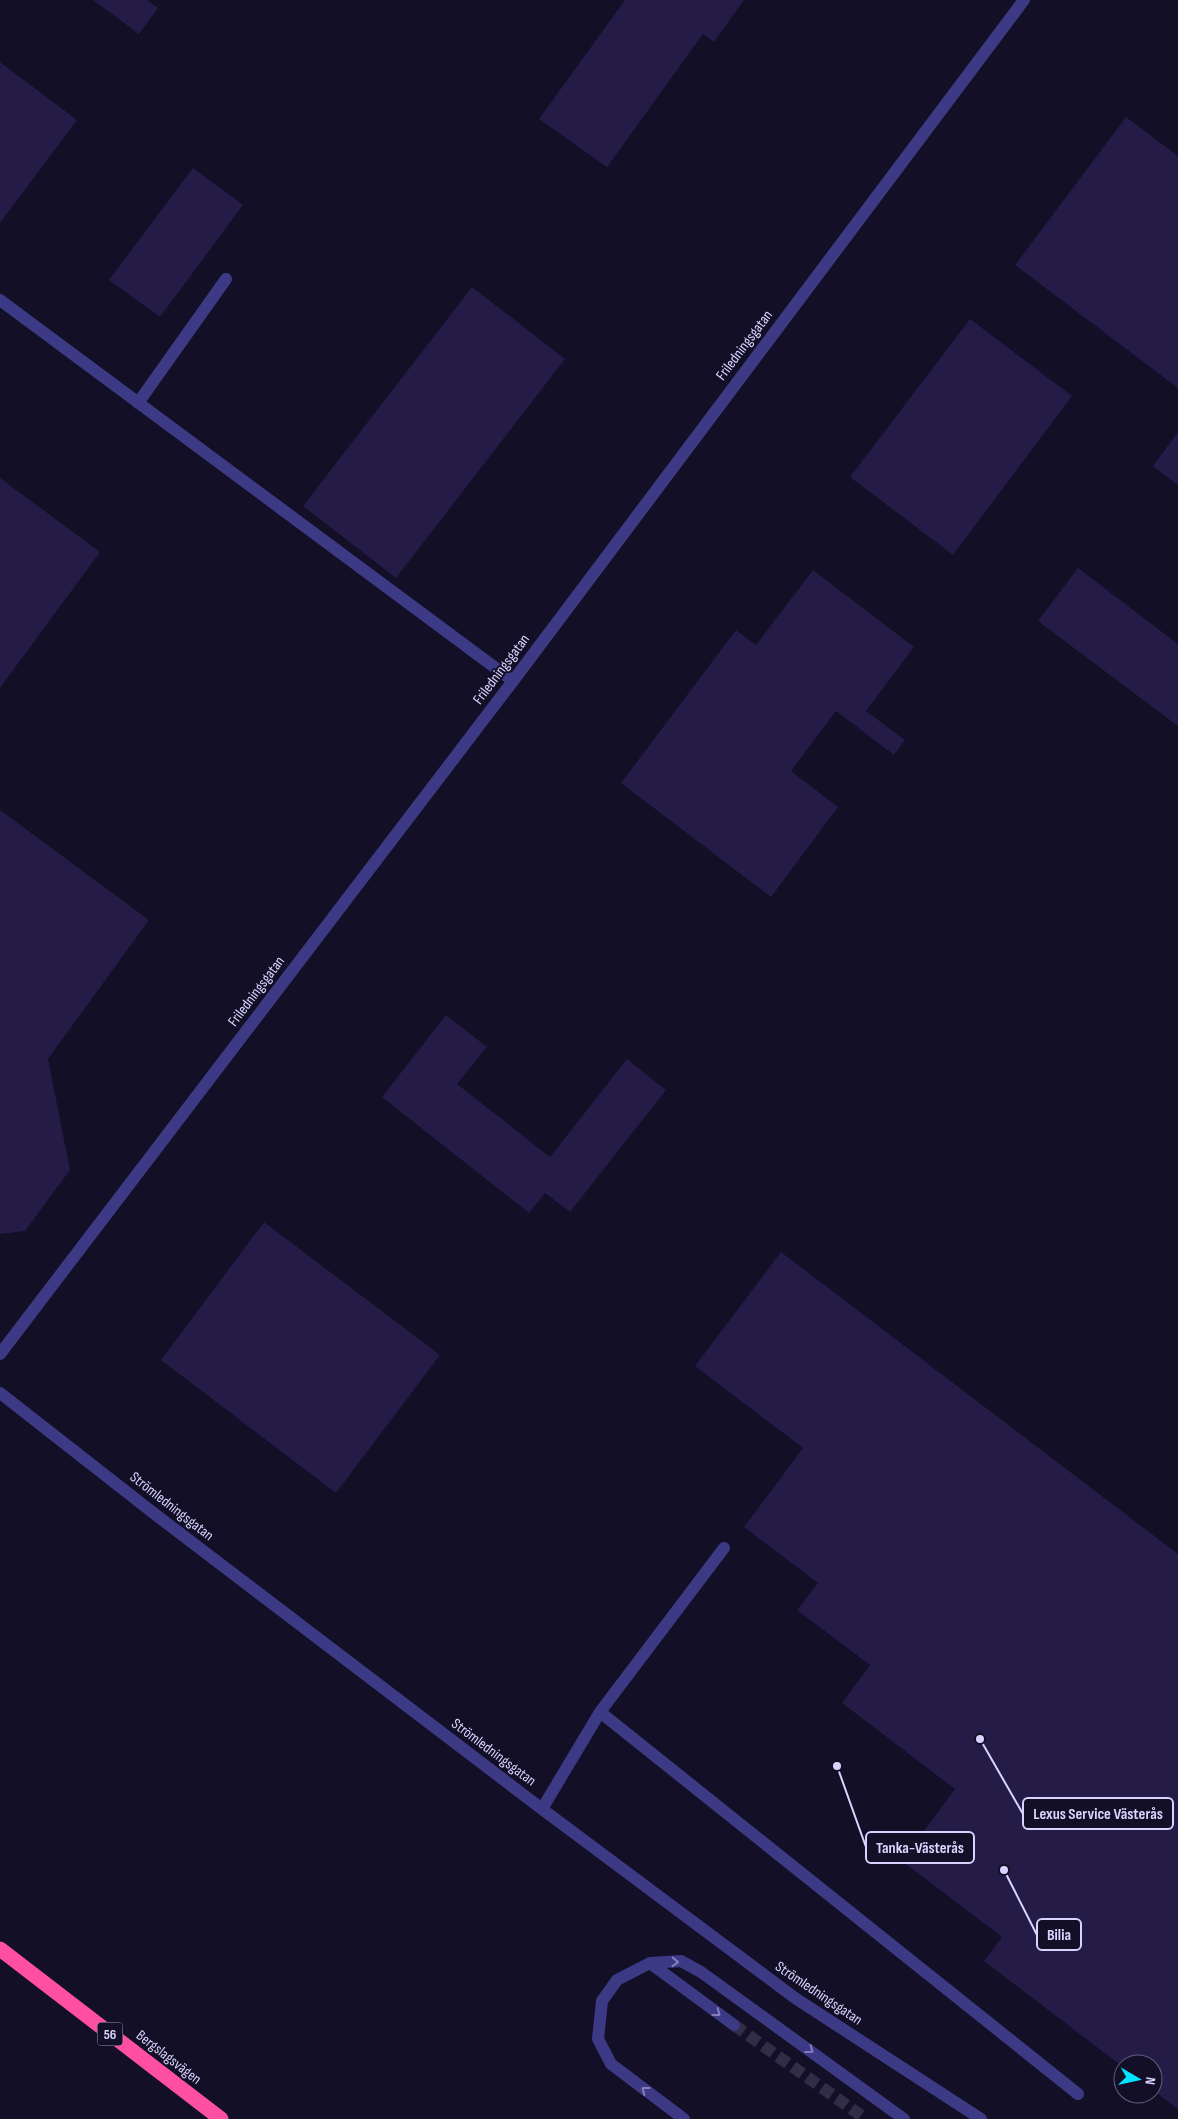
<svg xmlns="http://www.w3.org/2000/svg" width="1178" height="2119" font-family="'Sofia Sans Condensed',sans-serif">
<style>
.building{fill:#241b47}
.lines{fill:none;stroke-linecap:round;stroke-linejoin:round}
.minor-tunnel{stroke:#312d47;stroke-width:12;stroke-dasharray:12 6;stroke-linecap:butt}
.minor{stroke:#3d3a85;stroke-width:12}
.highway{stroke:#ff4fa3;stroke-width:15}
.oneway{stroke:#837fbc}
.labels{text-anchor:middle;stroke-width:4;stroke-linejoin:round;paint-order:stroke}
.shield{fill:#130f26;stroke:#9e99be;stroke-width:1}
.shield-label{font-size:14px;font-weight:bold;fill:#d9d4ff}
.street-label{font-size:15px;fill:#d9d4ff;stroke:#130f26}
.leader{fill:none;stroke:#d9d4ff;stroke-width:2}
.callout-dot{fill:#d9d4ff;stroke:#130f26;stroke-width:2}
.callout{fill:#130f26;stroke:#d9d4ff;stroke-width:2}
.callout-label{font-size:16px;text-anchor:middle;font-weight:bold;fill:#d9d4ff}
</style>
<rect width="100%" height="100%" fill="#130f26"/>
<!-- building -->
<path class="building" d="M 93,0 L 147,0 L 158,8 L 139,34 Z
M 625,0 L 744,0 L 714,42 L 703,34 L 607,167 L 539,119 Z
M 0,62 L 77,120 L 0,223 Z
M 1126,117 L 1178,156 L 1178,388 L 1015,265 Z
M 193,168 L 243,205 L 160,317 L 109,280 Z
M 472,287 L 565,359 L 396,578 L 303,506 Z
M 970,319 L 1072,396 L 953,555 L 850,477 Z
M 1178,432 L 1178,485 L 1153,466 Z
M 0,478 L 100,552 L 0,688 Z
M 1078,568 L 1178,644 L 1178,726 L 1038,621 Z
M 813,570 L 914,647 L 866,711 L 905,740 L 894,755 L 836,711 L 791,771 L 838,807 L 771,897 L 621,783 L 736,630 L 756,645 Z
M 0,810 L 149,920 L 48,1059 L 70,1170 L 25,1231 L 0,1234 Z
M 446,1015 L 487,1047 L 457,1084 L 550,1157 L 627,1059 L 666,1090 L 570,1212 L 545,1193 L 529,1213 L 382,1097 Z
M 264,1222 L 440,1355 L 336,1493 L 161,1360 Z
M 781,1252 L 1178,1554 L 1178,2109 L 1153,2090 L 1153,2064 L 1123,2064 L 1123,2067 L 984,1961 L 1002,1937 L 902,1861 L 955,1789 L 842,1703 L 870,1665 L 797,1610 L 818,1583 L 744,1527 L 803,1448 L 695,1366 Z"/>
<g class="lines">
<!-- minor-tunnel -->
<path class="minor-tunnel" d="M 734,2025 L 866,2119"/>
<!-- minor -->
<path class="minor" d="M 0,300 L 513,681
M 138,403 L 226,279
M 0,1354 L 513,681 L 1024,0
M 0,1393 L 156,1515 L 542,1809 L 795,1998 L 981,2119
M 600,1712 L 1078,2094
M 542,1809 L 600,1712 L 724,1548
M 650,1963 L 734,2025
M 684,2119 L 611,2064 L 598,2039 L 602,2001 L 617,1980 L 650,1963 L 681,1961 L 701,1972 L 904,2119"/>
<!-- highway -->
<path class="highway" d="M 0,1949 L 221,2119"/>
</g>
<!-- one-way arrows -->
<defs><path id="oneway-chevron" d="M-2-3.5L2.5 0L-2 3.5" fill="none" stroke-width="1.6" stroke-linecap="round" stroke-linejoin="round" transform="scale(1.25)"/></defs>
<g class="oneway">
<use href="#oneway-chevron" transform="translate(675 1962) rotate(2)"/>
<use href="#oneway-chevron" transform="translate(717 2013) rotate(37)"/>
<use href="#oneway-chevron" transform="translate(810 2050) rotate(36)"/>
<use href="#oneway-chevron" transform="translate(645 2090) rotate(-143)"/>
</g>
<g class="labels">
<!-- shield labels -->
<rect class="shield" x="97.5" y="2022.5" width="25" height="23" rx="4"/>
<g class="shield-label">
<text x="110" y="2039">56</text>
</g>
<!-- street labels -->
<g class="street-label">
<text transform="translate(744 345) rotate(-53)" y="5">Friledningsgatan</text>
<text transform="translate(501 669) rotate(-53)" y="5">Friledningsgatan</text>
<text transform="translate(256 991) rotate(-53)" y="5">Friledningsgatan</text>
<text transform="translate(172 1506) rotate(38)" y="5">Strömledningsgatan</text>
<text transform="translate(494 1752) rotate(37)" y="5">Strömledningsgatan</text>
<text transform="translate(819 1993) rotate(34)" y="5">Strömledningsgatan</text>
<text transform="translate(169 2057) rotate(38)" y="5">Bergslagsvägen</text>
</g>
</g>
<!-- callouts -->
<path class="leader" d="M980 1739L1023 1814M837 1766L866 1847M1004 1870L1037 1935"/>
<g class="callout-dot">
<circle cx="980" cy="1739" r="5"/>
<circle cx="837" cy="1766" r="5"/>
<circle cx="1004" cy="1870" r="5"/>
</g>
<g class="callout">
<rect x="1023" y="1798" width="150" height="31" rx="5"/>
<rect x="866" y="1832" width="108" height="31" rx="5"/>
<rect x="1037" y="1919" width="44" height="31" rx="5"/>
</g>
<g class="callout-label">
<text x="1098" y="1819">Lexus Service Västerås</text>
<text x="920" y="1853">Tanka-Västerås</text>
<text x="1059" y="1940">Bilia</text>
</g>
<!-- north arrow -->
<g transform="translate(1138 2079) rotate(99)"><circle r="24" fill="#130f26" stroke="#625e7d"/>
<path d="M0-4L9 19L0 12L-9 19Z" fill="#00e5ff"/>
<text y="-8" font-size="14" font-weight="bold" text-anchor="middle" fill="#d9d4ff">N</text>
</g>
</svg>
